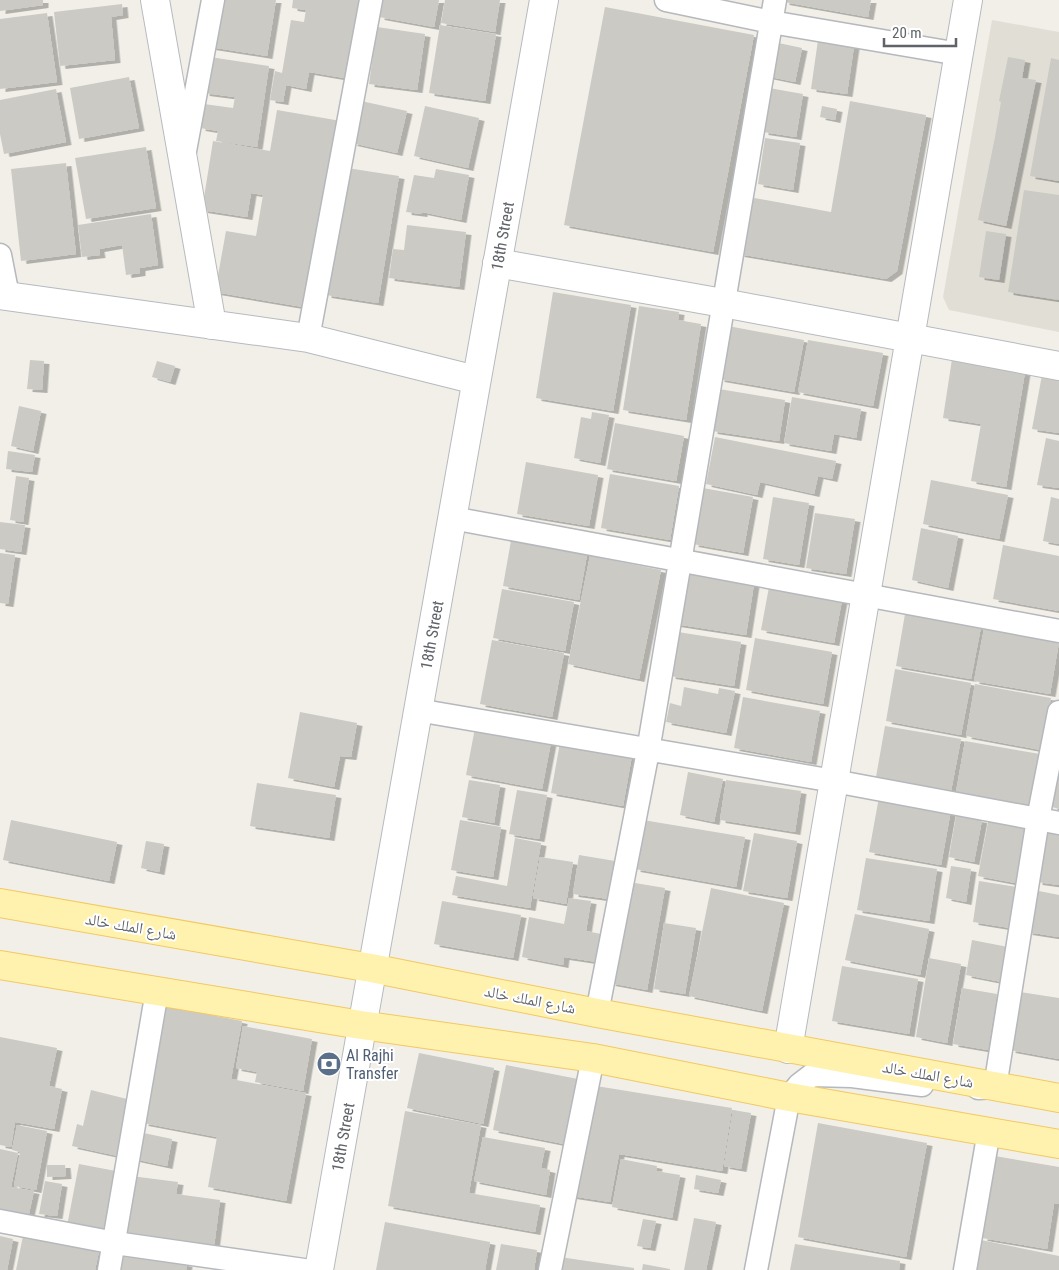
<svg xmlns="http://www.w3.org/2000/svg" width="1059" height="1270" font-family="'Roboto Condensed','Noto Naskh Arabic',sans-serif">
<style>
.education{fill:#e1ded6}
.building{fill:#cccac5;filter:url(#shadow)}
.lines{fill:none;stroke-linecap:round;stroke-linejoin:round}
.street-casing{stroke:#b5b8bc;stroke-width:25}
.secondary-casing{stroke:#b6babf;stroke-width:30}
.primary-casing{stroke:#f2c960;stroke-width:30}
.street{stroke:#fff;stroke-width:22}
.secondary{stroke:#fff;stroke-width:28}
.primary{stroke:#fff2af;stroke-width:28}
.labels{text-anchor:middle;stroke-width:4;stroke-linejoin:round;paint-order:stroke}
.street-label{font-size:16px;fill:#5f6368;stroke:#fff}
.service-label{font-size:16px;fill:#4e5e75;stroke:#fff;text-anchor:start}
</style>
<defs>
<filter id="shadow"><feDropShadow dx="5.5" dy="3" stdDeviation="0" flood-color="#0004"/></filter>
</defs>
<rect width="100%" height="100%" fill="#f1efe8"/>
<!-- education -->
<path class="education" d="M 992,20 L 1059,32 L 1059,332 L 949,310 L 943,297 Z"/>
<!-- building -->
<path class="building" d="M 0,0 L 43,0 L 43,5 L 0,11 Z
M 218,0 L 276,0 L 267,56 L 210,47 Z
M 293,0 L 364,0 L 350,79 L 309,72 L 306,89 L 286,85 L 283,102 L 270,100 L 275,71 L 282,73 L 291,20 L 304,22 L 306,10 L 292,8 Z
M 382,0 L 439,0 L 434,27 L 379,17 Z
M 445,0 L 500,0 L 495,32 L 441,23 Z
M 784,0 L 871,0 L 868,17 L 784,2 Z
M 122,4 L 123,15 L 111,17 L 115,60 L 60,66 L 54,12 Z
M 605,7 L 754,35 L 713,252 L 564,225 Z
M 47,13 L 57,82 L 0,89 L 0,19 Z
M 440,25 L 496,34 L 485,101 L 429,93 Z
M 377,27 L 425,34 L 417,90 L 369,84 Z
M 818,40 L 854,46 L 847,94 L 811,89 Z
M 774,42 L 802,48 L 795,82 L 766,76 Z
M 210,57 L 269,66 L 257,147 L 216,141 L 218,131 L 200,128 L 204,104 L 233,108 L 235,97 L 204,93 Z
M 1008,57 L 1025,60 L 1022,78 L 1036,80 L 1006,226 L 978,220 L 995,137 L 1001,102 L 999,101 Z
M 1051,58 L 1059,60 L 1059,181 L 1030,176 Z
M 129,77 L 139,128 L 79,139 L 70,88 Z
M 769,88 L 803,94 L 796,137 L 763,132 Z
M 56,89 L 66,142 L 4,154 L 0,134 L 0,100 Z
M 361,101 L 407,111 L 397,153 L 352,143 Z
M 850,101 L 926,115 L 897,271 L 886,279 L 739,254 L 749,197 L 831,212 Z
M 425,106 L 479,118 L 468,168 L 414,156 Z
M 822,106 L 837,109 L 835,120 L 820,117 Z
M 277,110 L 341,121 L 309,308 L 215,292 L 226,231 L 256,236 L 263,195 L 251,193 L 247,217 L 202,210 L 213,141 L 270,151 Z
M 765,138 L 800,143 L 793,190 L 758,184 Z
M 146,147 L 156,208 L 86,219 L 75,158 Z
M 66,163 L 76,254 L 21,261 L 11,169 Z
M 347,168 L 399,176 L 378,303 L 326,295 Z
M 436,169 L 469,175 L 461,220 L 422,212 L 422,214 L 406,212 L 414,175 L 434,178 Z
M 1024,190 L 1059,195 L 1059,300 L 1008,292 Z
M 151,214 L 158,265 L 140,268 L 140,273 L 126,275 L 122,245 L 99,249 L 100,255 L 82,257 L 78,225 Z
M 407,225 L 466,232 L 459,287 L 389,278 L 393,249 L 404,250 Z
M 986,231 L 1006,234 L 999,280 L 979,277 Z
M 553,292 L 631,305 L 613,411 L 536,398 Z
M 639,306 L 679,312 L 678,320 L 701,324 L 686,420 L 623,410 Z
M 728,326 L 804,340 L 794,392 L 719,379 Z
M 808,340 L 883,353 L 873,406 L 798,392 Z
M 952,359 L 1025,372 L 1006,487 L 971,481 L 981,424 L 943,418 Z
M 30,360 L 44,361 L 42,390 L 27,389 Z
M 157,361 L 175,366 L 170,382 L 152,377 Z
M 1042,375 L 1059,378 L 1059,433 L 1032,429 Z
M 719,389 L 785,400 L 779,441 L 712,431 Z
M 792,397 L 861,409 L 856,438 L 834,434 L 831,451 L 784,443 Z
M 19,406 L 41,411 L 33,451 L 11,446 Z
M 592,412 L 609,415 L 600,463 L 574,458 L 581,417 L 591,419 Z
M 615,423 L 684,436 L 676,481 L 607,469 Z
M 715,437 L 836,461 L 832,479 L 818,476 L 814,494 L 760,482 L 757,495 L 706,484 Z
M 1046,438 L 1059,441 L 1059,488 L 1037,485 Z
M 8,451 L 35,455 L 32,472 L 6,469 Z
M 526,462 L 598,475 L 589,526 L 517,514 Z
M 610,474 L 679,486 L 670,540 L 601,528 Z
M 16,476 L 29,478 L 23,522 L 10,520 Z
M 931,480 L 1008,495 L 999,539 L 923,524 Z
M 703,488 L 753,497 L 743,553 L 693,544 Z
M 773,497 L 809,503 L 799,565 L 763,559 Z
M 1051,497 L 1059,499 L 1059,544 L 1043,541 Z
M 815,513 L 855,519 L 846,574 L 806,568 Z
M 0,522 L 25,525 L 21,552 L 0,549 Z
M 921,528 L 958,536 L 948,588 L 912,580 Z
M 512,535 L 588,549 L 579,600 L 503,586 Z
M 1003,545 L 1059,556 L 1059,611 L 993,599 Z
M 0,553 L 15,555 L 8,604 L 0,603 Z
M 590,556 L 661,570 L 639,679 L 568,664 Z
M 683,573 L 754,584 L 746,635 L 675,624 Z
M 769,587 L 842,600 L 834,643 L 761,630 Z
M 502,589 L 574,602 L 565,651 L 493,638 Z
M 905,614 L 981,627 L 971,679 L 896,666 Z
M 984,629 L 1059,642 L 1050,694 L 974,681 Z
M 678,632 L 741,642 L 734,686 L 670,676 Z
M 755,638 L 832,652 L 823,704 L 746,690 Z
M 492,640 L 564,653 L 552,717 L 480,704 Z
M 895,669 L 971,683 L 961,735 L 886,721 Z
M 975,684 L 1051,698 L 1041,750 L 966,736 Z
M 684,687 L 718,694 L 719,688 L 735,691 L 726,733 L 666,722 L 670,703 L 681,706 Z
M 743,697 L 820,711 L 811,762 L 734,748 Z
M 300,712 L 357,723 L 351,757 L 340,756 L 334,787 L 288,778 Z
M 476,723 L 552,737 L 542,789 L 466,775 Z
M 885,726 L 961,739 L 951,791 L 876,777 Z
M 561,737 L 633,750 L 623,806 L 551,793 Z
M 965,741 L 1040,754 L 1031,806 L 956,792 Z
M 688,772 L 723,779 L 714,822 L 680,815 Z
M 1058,774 L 1059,774 L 1059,809 L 1052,807 Z
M 469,780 L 500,785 L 494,823 L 462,817 Z
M 726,780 L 801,791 L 795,832 L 720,820 Z
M 257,783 L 336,795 L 329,838 L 250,826 Z
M 517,790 L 547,795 L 539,839 L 509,834 Z
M 879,797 L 951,810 L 941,865 L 869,852 Z
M 956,816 L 982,820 L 974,862 L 949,857 Z
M 989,817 L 1031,825 L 1020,884 L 978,876 Z
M 11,820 L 117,842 L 109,881 L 3,860 Z
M 460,820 L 501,827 L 493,877 L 451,870 Z
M 643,820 L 745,837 L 736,887 L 635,869 Z
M 1046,828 L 1059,830 L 1059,885 L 1037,882 Z
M 754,833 L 797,841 L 787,898 L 743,891 Z
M 515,838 L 541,843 L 530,908 L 452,895 L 456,876 L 507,886 Z
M 146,841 L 164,844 L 159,872 L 141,868 Z
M 579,855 L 615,861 L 609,899 L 573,894 Z
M 540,857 L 573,862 L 566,904 L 533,898 Z
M 866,858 L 937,869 L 929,921 L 857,910 Z
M 951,866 L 971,869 L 966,902 L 946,898 Z
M 979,881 L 1017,887 L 1010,928 L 973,922 Z
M 629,882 L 665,888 L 647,990 L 610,983 Z
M 711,888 L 784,903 L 762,1011 L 689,996 Z
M 1034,890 L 1059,895 L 1059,937 L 1027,932 Z
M 569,898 L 591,901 L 586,931 L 601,934 L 597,962 L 564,957 L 563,965 L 522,957 L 529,917 L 564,924 Z
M 442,901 L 521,915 L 513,958 L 434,944 Z
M 855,914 L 929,929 L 920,975 L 845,960 Z
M 664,923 L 696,928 L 685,994 L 654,989 Z
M 972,940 L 1008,947 L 1002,982 L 966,975 Z
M 929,958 L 961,964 L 947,1043 L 916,1037 Z
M 842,966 L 918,979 L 909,1034 L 832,1021 Z
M 962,988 L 997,994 L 988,1050 L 953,1044 Z
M 1020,992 L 1059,998 L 1059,1059 L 1010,1050 Z
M 165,1006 L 242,1021 L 231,1079 L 306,1093 L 286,1201 L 208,1187 L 217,1137 L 143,1123 Z
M 243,1026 L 312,1039 L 303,1091 L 255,1082 L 257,1072 L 236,1068 Z
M 0,1037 L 57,1048 L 49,1086 L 62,1089 L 54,1129 L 15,1122 L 11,1147 L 0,1145 Z
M 419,1053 L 494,1068 L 483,1124 L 407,1108 Z
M 506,1065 L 583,1080 L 569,1145 L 493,1130 Z
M 590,1085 L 732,1108 L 722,1171 L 619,1154 L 610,1202 L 571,1196 Z
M 91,1090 L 131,1100 L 118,1156 L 72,1146 L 77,1124 L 83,1126 Z
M 733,1110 L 751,1113 L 741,1169 L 724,1166 Z
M 405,1111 L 481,1125 L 469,1193 L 540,1205 L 535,1232 L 388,1206 Z
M 818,1123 L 927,1143 L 906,1257 L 798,1237 Z
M 17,1125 L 47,1131 L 36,1190 L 14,1186 L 20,1152 L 12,1150 Z
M 139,1132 L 172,1139 L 167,1166 L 134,1159 Z
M 483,1137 L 545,1148 L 541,1168 L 550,1170 L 546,1195 L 474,1181 Z
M 0,1149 L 18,1153 L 11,1187 L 34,1191 L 28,1218 L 0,1213 Z
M 995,1156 L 1059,1167 L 1059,1204 L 1054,1203 L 1047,1249 L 982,1238 Z
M 621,1159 L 657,1166 L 656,1171 L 680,1175 L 672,1218 L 612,1207 Z
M 79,1164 L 121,1172 L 108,1235 L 67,1226 Z
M 47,1165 L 65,1165 L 66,1176 L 47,1177 Z
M 696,1175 L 721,1180 L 718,1193 L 694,1189 Z
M 131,1176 L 178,1182 L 176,1194 L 220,1200 L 214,1247 L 123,1235 Z
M 45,1181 L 62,1184 L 57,1216 L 39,1214 Z
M 694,1218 L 716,1222 L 706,1270 L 684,1270 Z
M 643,1219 L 656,1221 L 650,1248 L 637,1246 Z
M 385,1222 L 490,1242 L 485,1270 L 376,1270 Z
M 0,1236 L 13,1239 L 7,1270 L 0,1270 Z
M 23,1236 L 99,1251 L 95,1270 L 16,1270 Z
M 981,1240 L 1059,1256 L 1059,1270 L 974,1270 Z
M 501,1244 L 537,1250 L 534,1270 L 496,1270 Z
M 795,1244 L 900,1261 L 899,1270 L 790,1270 Z
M 120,1251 L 187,1264 L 186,1270 L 116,1270 Z
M 560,1257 L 634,1268 L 634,1270 L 558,1270 Z
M 643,1264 L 670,1269 L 670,1270 L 642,1270 Z"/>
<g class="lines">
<defs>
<path id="street" d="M 666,0 L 771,22 L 959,54
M 185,151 L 213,0
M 0,255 L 8,296
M 308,338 L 371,0
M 452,518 L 1059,631
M 417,710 L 834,781 L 1059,823
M 597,1013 L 648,751 L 775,0
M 978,1088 L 995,1087 L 1038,819 L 1059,712
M 0,1221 L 115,1243 L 304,1270
M 109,1270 L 157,991
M 550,1270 L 593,1058
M 756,1270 L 789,1097 L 799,1085 L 812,1075 L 852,1076 L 922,1085
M 965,1270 L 989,1131"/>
<g id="secondary">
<path d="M 155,0 L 212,325"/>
<path d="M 497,263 L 723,303 L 1059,366"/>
<path d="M 0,295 L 308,338 L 476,380"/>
<path d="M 788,1049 L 968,0"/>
<path id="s1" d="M 319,1270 L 544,0"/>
</g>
<path id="primary" d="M 0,903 L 371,968 L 597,1013 L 1059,1098
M 0,965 L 361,1025 L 593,1058 L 789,1097 L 1059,1144"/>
</defs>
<!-- street casing -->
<use href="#street" class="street-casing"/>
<!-- secondary casing -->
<use href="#secondary" class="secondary-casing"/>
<!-- primary casing -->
<use href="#primary" class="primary-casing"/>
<!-- street -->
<use href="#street" class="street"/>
<!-- secondary -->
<use href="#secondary" class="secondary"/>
<!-- primary -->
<use href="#primary" class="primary"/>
</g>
<!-- icons -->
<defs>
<symbol id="bank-disc" viewBox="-11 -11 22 22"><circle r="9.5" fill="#5c6f8a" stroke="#fff"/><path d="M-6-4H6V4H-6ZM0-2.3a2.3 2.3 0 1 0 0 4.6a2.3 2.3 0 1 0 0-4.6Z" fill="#fff"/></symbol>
</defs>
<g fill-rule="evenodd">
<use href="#bank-disc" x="315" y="1050" width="28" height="28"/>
</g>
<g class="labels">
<!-- street labels -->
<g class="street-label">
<text dy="6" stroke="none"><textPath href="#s1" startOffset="1050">18th Street</textPath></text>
<text dy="6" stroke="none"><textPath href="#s1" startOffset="645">18th Street</textPath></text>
<text transform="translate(131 926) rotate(10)" y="6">شارع الملك خالد</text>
<text transform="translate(530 999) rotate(11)" y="6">شارع الملك خالد</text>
<text transform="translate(928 1074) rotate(10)" y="6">شارع الملك خالد</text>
<text dy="6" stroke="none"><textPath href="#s1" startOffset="135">18th Street</textPath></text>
</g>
<!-- service labels -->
<g class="service-label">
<text x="346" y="1061">Al Rajhi<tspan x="346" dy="18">Transfer</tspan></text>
</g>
</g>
<!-- scale -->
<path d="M884 38v8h72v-8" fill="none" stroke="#5f6368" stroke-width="2.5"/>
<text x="892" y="38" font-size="15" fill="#5f6368" stroke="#ffffff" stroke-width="4" paint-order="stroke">20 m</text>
</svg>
